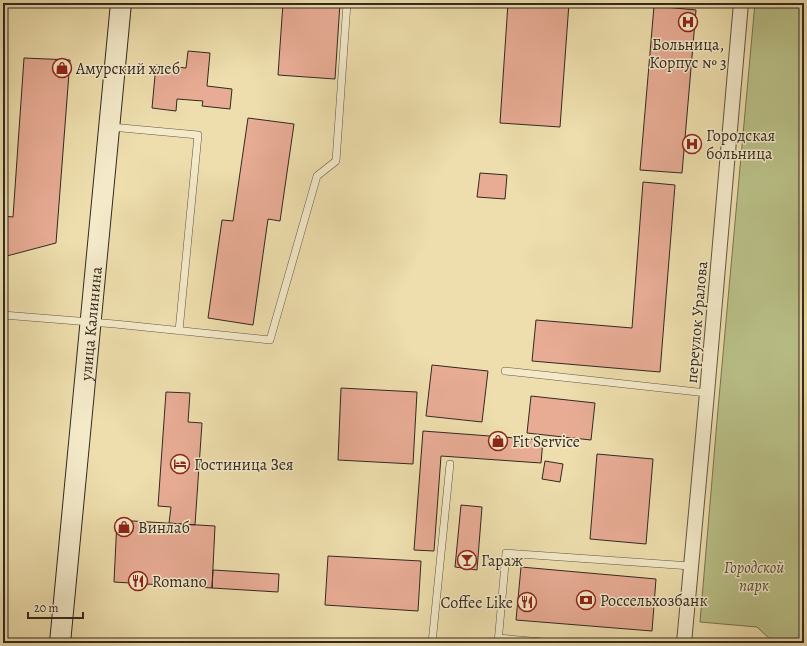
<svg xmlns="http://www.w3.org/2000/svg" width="807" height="646" font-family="Alegreya,serif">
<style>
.green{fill:#bac189;stroke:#767554}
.building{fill:#e8ac95;stroke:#322920}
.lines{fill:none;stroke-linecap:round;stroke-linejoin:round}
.lane-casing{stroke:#615643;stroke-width:8}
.street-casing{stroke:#615643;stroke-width:16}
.secondary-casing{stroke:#322920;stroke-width:22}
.lane{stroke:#f4eaca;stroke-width:7}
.street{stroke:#f4eaca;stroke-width:14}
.secondary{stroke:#f4eaca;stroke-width:20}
.labels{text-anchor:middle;stroke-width:3;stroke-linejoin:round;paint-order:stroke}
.poi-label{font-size:16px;fill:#322920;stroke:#f4eaca;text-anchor:start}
.street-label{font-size:16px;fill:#322920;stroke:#f4eaca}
.park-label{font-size:16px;font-style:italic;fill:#544f3a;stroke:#f4eaca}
</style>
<rect width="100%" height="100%" fill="#eedead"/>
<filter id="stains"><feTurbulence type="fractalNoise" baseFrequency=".005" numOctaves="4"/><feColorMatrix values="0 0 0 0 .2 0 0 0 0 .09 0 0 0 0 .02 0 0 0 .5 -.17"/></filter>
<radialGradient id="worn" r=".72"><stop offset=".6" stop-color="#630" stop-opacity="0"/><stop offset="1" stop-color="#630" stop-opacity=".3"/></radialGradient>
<!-- green -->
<path class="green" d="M 755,3 L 804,3 L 804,643 L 773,642 L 757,627 L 700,622 L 718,409 Z"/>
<!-- building -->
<path class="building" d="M 283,3 L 340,3 L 335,79 L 278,75 Z
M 508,3 L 569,3 L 560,127 L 500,123 Z
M 654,6 L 696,10 L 682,173 L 640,170 Z
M 188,51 L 210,53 L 207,86 L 232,89 L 230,109 L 202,106 L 203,101 L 177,99 L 176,111 L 152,108 L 156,65 L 186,68 Z
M 24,58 L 70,60 L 56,243 L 3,257 L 3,216 L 13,217 Z
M 248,118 L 294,124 L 280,221 L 268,219 L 253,325 L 208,318 L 222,220 L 233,221 Z
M 480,173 L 507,175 L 505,199 L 477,197 Z
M 643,182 L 675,185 L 660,372 L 532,361 L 536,320 L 632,328 Z
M 432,365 L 488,371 L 482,422 L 426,416 Z
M 341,388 L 417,392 L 413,464 L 338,460 Z
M 166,392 L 190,393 L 188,422 L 202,423 L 195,525 L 169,523 L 171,507 L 158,506 Z
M 531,396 L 595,403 L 591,440 L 527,433 Z
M 423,431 L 543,440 L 541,463 L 441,456 L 434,551 L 414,550 Z
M 597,454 L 653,459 L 646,544 L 590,539 Z
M 545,461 L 563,464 L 560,482 L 542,479 Z
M 461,505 L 482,507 L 477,570 L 455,567 Z
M 117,520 L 215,526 L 212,588 L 114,582 Z
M 328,556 L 421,561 L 418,611 L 325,605 Z
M 521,567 L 656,579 L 652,631 L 516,620 Z
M 213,570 L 279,574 L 278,592 L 212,588 Z"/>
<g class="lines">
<defs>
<path id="lane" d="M 98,3 L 120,4
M 111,127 L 198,135 L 179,331
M 3,315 L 115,324 L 270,340 L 317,176 L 336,161 L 347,3
M 505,371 L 707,393
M 498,638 L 554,643
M 432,643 L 450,464
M 498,643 L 506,553 L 691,566"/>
<path id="street" d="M 684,643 L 707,393 L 741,3"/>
<g id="secondary">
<path id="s1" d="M 60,643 L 121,3"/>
</g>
</defs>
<!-- lane casing -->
<use href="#lane" class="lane-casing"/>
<!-- street casing -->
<use href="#street" class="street-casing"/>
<!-- secondary casing -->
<use href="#secondary" class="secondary-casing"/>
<!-- lane -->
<use href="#lane" class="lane"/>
<!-- street -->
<use href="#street" class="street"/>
<!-- secondary -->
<use href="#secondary" class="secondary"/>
</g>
<!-- icons -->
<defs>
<symbol id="hospital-ring" viewBox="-11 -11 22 22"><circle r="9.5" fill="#f4eaca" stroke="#8f2418" stroke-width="1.5"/><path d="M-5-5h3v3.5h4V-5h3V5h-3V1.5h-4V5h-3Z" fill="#8f2418"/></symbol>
<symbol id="shop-ring" viewBox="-11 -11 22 22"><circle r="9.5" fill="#f4eaca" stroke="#8f2418" stroke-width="1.5"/><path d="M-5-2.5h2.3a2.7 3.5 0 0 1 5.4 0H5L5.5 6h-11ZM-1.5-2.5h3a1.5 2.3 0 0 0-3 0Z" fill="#8f2418"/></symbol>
<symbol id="hotel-ring" viewBox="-11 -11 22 22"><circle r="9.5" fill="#f4eaca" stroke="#8f2418" stroke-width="1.5"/><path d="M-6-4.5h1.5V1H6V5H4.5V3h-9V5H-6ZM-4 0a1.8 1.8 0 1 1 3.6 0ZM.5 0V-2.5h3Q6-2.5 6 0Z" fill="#8f2418"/></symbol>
<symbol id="bar-ring" viewBox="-11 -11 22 22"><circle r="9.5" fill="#f4eaca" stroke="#8f2418" stroke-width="1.5"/><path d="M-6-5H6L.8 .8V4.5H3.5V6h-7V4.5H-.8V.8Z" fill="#8f2418"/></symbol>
<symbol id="restaurant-ring" viewBox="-11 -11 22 22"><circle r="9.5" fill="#f4eaca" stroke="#8f2418" stroke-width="1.5"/><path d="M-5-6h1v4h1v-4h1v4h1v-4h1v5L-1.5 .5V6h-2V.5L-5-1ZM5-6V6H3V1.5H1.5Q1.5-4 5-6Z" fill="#8f2418"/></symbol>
<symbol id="bank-ring" viewBox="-11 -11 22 22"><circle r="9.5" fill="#f4eaca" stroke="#8f2418" stroke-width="1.5"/><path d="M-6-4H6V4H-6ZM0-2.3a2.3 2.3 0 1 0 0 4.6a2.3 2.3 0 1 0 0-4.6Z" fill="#8f2418"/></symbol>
</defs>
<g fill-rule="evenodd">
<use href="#hospital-ring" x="677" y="11" width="22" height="22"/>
<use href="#shop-ring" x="51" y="57" width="22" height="22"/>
<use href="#hospital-ring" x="681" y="133" width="22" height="22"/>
<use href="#shop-ring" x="487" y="430" width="22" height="22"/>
<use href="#hotel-ring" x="169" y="453" width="22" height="22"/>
<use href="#shop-ring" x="113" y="516" width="22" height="22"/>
<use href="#bar-ring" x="456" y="549" width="22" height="22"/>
<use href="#restaurant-ring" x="127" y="570" width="22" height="22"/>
<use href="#bank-ring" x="575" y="589" width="22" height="22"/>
<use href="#restaurant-ring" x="516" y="591" width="22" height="22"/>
</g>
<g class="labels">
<!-- poi labels -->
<g class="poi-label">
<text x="688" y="50" text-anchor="middle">Больница,<tspan x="688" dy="18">Корпус № 3</tspan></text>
<text x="76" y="74">Амурский хлеб</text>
<text x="706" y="141">Городская<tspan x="706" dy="18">больница</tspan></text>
<text x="512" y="447">Fit Service</text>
<text x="194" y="470">Гостиница Зея</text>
<text x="138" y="533">Винлаб</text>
<text x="481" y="566">Гараж</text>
<text x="152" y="587">Romano</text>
<text x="600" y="606">Россельхозбанк</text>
<text x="513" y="608" text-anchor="end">Coffee Like</text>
</g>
<!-- street labels -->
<g class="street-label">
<text transform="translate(696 322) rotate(-85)" y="6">переулок Уралова</text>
<text dy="6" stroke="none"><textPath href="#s1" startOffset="321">улица Калинина</textPath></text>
</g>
<!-- park labels -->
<g class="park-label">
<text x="754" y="573">Городской<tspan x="754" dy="18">парк</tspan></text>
</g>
</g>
<!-- margin -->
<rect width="807" height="646" fill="none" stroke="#eedead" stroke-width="16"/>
<rect x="4" y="4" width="799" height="638" fill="none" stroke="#322920" stroke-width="2"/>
<rect x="8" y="8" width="791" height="630" fill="none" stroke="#322920"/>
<!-- scale -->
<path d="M28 612v6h55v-6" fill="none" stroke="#322920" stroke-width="2"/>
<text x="34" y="612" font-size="12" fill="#322920" stroke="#f4eaca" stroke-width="3" paint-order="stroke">20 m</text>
<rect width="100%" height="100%" filter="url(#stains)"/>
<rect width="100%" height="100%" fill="url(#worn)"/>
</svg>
